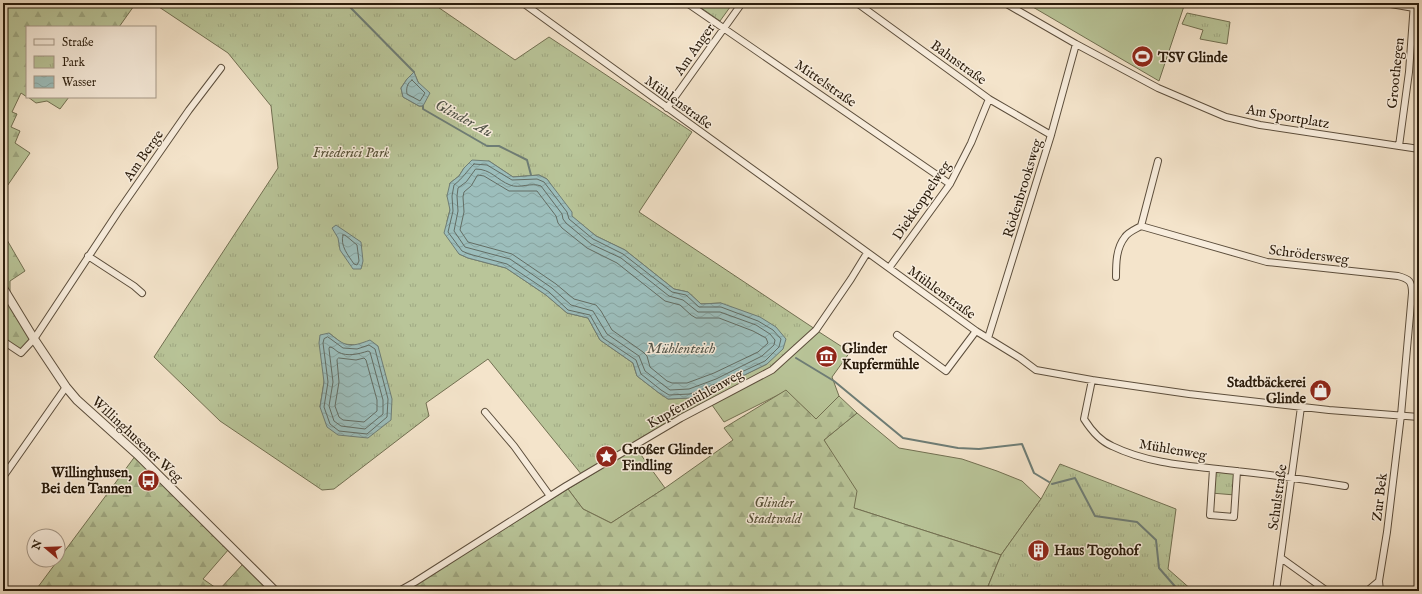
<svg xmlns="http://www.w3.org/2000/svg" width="1422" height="594" font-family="'IM FELL English',serif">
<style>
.green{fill:#b9c599;stroke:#727052}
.forest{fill:url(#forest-firs);stroke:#727052}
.park{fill:url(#park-tufts);stroke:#727052;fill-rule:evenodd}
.water{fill:url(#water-waves);stroke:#6e7d76}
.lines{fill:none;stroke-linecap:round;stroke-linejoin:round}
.shore{stroke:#636d64;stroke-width:1}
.stream{stroke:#6e7d76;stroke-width:2}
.minor-casing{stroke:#5c4e3c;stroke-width:8}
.tertiary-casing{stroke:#5c4e3c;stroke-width:10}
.minor{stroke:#f8eddd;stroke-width:6}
.tertiary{stroke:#f8eddd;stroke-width:8}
.labels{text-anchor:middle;stroke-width:3;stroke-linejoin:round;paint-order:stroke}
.street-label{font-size:14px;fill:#2a1c0c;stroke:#f8eddd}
.poi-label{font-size:14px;font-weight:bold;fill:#2a1c0c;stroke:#f8eddd;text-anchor:start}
.park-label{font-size:14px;font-style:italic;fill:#554f36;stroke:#f8eddd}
.water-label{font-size:15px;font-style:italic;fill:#52554a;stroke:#f8eddd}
</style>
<defs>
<pattern id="forest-firs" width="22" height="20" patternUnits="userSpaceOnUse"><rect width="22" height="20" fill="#b9c599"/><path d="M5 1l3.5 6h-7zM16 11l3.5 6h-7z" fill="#9fa983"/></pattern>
<pattern id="park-tufts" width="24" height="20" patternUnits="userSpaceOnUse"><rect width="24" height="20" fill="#b9c599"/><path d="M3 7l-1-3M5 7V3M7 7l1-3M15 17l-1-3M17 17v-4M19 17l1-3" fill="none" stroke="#9fa983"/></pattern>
<pattern id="water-waves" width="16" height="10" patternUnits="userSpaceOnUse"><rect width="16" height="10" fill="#9cbebc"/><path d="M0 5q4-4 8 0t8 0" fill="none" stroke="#87a3a0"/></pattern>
</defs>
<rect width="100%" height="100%" fill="#f4e4cb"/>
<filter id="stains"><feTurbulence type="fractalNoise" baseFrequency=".005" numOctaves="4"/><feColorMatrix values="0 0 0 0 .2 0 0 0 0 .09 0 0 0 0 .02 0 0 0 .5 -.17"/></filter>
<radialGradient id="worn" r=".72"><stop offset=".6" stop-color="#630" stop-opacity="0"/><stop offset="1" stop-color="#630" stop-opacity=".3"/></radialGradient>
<!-- green -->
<path class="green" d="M 1026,3 L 1185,3 L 1159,81 Z
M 816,330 L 850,352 L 832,377 L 839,396 L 816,419 L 786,391 L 724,422 L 712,405 Z
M 857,413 L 899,448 L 962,459 L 997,471 L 1022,481 L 1041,499 L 1001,555 L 854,508 L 824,440 Z
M 636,448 L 665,488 L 611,523 L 583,509 L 568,489 Z"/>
<!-- forest -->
<path class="forest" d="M 3,3 L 136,3 L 119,27 L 27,27 L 27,97 L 21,93 L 12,112 L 17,114 L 11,127 L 20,131 L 15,143 L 30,153 L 3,192 Z
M 28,97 L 69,97 L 60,109 L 47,101 L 36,103 Z
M 3,233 L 25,271 L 10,281 L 10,296 L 3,282 Z
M 3,293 L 32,341 L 21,353 L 3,341 Z
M 786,390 L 816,419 L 839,396 L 857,413 L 824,440 L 857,491 L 854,508 L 1001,555 L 986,591 L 406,591 L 568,489 L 583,509 L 611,523 L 665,488 L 733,440 L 724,428 Z
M 136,455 L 229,549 L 203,579 L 219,590 L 243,564 L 269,591 L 35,591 Z"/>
<!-- park -->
<path class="park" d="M 153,3 L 432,3 L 515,60 L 549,37 L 692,132 L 639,212 L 815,329 L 770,369 L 582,475 L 488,359 L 426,403 L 429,416 L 334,489 L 322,490 L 220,421 L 154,357 L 278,168 L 271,106 L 228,53 ZM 414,72 L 418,82 L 422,106 L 419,106 L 403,97 L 401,88 L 407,79 ZM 489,161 L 513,177 L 539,175 L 547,179 L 571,216 L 596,236 L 625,250 L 674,289 L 688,292 L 701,304 L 721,303 L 767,364 L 720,387 L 690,398 L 668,399 L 659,393 L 637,376 L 633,363 L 600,340 L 588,318 L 567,313 L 546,295 L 506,268 L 468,258 L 459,254 L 447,221 L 450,210 L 450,183 L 459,176 L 464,168 ZM 329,333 L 343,344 L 356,345 L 320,407 L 324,382 Z
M 698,3 L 733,3 L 720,21 L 697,5 Z
M 1187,13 L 1230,22 L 1227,44 L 1200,39 L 1203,30 L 1182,24 Z
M 1060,464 L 1176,509 L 1168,569 L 1193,591 L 986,591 L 1001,555 L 1041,499 Z
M 1213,469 L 1237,471 L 1235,495 L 1211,493 Z"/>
<!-- water -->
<path class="water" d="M 414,72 L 418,82 L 430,93 L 423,106 L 419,106 L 403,97 L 401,88 L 407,79 Z
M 472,160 L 489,161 L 513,177 L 539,175 L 547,179 L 572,212 L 572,216 L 596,236 L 625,250 L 674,289 L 688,292 L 701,304 L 721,303 L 760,317 L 776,327 L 786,339 L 783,349 L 767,364 L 720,387 L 690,398 L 668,399 L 659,393 L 637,376 L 633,363 L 600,340 L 588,318 L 567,313 L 546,295 L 506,268 L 468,258 L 459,254 L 444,233 L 450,210 L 447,196 L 450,183 L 459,176 L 464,168 Z
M 336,225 L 361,242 L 363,261 L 361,269 L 353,269 L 340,250 L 338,238 L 332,228 Z
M 329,333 C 346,347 349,348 370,340 L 378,346 L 392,399 L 391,420 L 368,438 L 338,435 L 327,427 L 320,407 L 324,382 L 319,343 L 320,335 Z"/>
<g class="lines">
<!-- shore -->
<path class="shore" d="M 412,80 L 425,93 L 420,101 L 407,94 C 406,89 407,83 412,80 Z
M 474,164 L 487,165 L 512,180 L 537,179 L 544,182 L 567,212 L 569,219 L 593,239 L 623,254 L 672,292 L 686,295 L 699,307 L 721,307 L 758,321 L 773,330 L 781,339 L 779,347 L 765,361 L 718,383 L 690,394 L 669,395 L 661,390 L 641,374 L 636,360 L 603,338 L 590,315 L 568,310 L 549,292 L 507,264 L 469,254 L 462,251 L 448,232 L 453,211 L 452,196 L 454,185 C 463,178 466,172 474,164 Z
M 476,169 C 491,169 497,180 510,185 C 519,189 531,182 541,186 L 562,214 L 563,219 L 566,223 L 591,244 L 621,258 L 669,296 L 683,300 L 698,312 L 720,312 L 756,325 L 770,334 L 775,340 L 774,345 L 762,356 L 716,379 L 689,389 L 670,390 L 645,371 L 639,356 L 607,334 L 593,311 L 571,305 L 552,288 L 510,259 L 465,247 L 454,231 L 458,211 L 457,196 L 458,188 L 466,182 Z
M 478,175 L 484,176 L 509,191 L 537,191 L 556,216 L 558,223 L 562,228 L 587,248 L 617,263 L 665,301 L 680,305 L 691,315 L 696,318 L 719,318 L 753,331 L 766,338 L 768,343 L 758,352 L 714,373 L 687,383 L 672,383 L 667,381 L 650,367 L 647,356 L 643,352 L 612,330 L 601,311 L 596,305 L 574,299 L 556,284 L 512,254 L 468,242 L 460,230 L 464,212 L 463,197 L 464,192 L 471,186 Z
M 343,235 L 345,235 L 357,245 L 359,261 L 357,265 L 354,264 C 348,255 340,246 343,235 Z
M 328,337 L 343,348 L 357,349 L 369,345 L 375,349 L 388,399 L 387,417 L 367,434 L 339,431 L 330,424 L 324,407 L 328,382 L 323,343 L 324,339 Z
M 330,347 C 333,347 335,350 338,352 C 347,357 359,354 368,351 L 370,352 L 383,400 L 383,414 L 365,429 L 341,426 L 334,421 L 329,406 L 333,382 L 329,349 Z
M 339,358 L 356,360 L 364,358 L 366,360 L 377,400 L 377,411 L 364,422 L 343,420 L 339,417 L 335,406 L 339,382 L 337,360 Z"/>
<!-- stream -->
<path class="stream" d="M 346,3 L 414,72
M 423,106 L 423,109 L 487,146 L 499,146 L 527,160 L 531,175
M 796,358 L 834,381 L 903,438 L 958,448 L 979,449 L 1022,444 L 1034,473 L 1049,482
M 1052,484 L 1075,478 L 1095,516 L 1137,522 L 1156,540 L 1159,568 L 1179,591"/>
<defs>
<path id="minor" d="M 523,3 L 976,331 L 1020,358 L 1036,370 L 1092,380 L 1189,394 L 1329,410 L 1419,417
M 687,3 L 950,184
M 857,3 L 989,99 L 1051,135
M 1005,3 L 1076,44 L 1158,88 L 1226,117 L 1260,125 L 1419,149
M 1385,3 L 1414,8
M 667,108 L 742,3
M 1399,146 L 1409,72 L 1414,3
M 1158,161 L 1141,226 L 1267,262 L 1398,276 C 1409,279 1412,281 1412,293 L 1401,415 L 1387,532 L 1379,581 L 1367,591
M 88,256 L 134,286 L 142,293
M 889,268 L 950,184 L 971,143 L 989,99
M 1116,277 C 1116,264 1116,248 1125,237 C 1128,232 1136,229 1141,226
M 897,335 L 946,371 L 976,331
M 988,338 L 1051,135 L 1076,44
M 3,341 L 21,353 L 34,339 L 118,212 L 189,110 L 221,68
M 1092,380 L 1084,419 C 1091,430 1100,441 1112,446 C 1151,465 1194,466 1236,471 C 1273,475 1309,480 1345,486
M 485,412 L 514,446 L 550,496
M 1213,469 L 1210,515 L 1234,517 L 1237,471
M 3,477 L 66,387
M 1281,558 L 1327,591
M 1379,581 L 1380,591
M 399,591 L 415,582 L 566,486 L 681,418 L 772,370 L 816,330 L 851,279 L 867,253
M 1276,591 L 1301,407"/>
<path id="tertiary" d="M 3,288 L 34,339 L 66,387 L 77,400 L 137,454 L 275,591"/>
</defs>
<!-- minor casing -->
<use href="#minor" class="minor-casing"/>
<!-- tertiary casing -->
<use href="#tertiary" class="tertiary-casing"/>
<!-- minor -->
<use href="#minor" class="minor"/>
<!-- tertiary -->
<use href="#tertiary" class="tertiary"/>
</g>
<!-- icons -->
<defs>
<symbol id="stadium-disc" viewBox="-11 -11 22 22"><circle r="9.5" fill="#8f2418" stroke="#f8eddd"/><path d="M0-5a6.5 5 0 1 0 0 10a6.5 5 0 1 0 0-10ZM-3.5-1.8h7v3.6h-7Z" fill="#fff"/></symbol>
<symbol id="museum-disc" viewBox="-11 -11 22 22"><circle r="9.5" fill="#8f2418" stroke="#f8eddd"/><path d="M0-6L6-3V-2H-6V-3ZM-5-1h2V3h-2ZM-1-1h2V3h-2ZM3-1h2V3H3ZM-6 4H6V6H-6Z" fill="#fff"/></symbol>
<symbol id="shop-disc" viewBox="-11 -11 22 22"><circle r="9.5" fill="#8f2418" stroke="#f8eddd"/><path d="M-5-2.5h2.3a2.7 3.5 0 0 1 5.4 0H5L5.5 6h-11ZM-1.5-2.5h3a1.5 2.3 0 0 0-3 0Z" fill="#fff"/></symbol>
<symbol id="sight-disc" viewBox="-11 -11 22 22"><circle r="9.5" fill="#8f2418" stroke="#f8eddd"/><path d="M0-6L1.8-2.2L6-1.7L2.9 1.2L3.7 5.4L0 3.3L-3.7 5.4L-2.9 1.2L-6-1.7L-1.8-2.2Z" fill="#fff"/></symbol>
<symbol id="bus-disc" viewBox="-11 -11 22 22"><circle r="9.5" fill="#8f2418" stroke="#f8eddd"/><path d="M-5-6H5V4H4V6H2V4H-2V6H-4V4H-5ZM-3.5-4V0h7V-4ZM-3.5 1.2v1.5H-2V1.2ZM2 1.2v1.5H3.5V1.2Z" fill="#fff"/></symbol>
<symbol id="building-disc" viewBox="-11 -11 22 22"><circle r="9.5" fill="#8f2418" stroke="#f8eddd"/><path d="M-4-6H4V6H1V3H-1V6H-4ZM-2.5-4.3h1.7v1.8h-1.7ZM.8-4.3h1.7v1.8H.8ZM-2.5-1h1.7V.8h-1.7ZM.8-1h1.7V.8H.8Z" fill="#fff"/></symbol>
</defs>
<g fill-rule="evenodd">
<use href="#stadium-disc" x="1130" y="44" width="25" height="25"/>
<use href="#museum-disc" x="814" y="344" width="25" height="25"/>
<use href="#shop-disc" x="1308" y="378" width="25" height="25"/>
<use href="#sight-disc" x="594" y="444" width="25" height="25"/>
<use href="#bus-disc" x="136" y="468" width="25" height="25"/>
<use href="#building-disc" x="1026" y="538" width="25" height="25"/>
</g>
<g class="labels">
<!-- street labels -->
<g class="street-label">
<text transform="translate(694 49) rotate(-55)" y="5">Am Anger</text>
<text transform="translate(959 62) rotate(36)" y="5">Bahnstraße</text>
<text transform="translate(1395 73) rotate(-84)" y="5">Groothegen</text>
<text transform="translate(826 83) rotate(35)" y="5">Mittelstraße</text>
<text transform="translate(679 102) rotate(36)" y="5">Mühlenstraße</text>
<text transform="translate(1288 116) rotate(10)" y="5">Am Sportplatz</text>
<text transform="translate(143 155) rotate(-55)" y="5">Am Berge</text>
<text transform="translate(1022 188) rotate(-73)" y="5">Rödenbrooksweg</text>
<text transform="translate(921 200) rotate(-56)" y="5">Diekkoppelweg</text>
<text transform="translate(1309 254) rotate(7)" y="5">Schrödersweg</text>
<text transform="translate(942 292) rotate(36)" y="5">Mühlenstraße</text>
<text transform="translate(695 398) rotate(-29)" y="5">Kupfermühlenweg</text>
<text transform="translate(138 439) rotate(43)" y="5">Willinghusener Weg</text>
<text transform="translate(1173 449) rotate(10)" y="5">Mühlenweg</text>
<text transform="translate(1277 497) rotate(-82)" y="5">Schulstraße</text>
<text transform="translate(1379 497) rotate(-83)" y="5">Zur Bek</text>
</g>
<!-- poi labels -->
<g class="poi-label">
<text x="1158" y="62">TSV Glinde</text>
<text x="842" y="353">Glinder<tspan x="842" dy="16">Kupfermühle</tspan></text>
<text x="1306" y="387" text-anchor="end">Stadtbäckerei<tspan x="1306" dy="16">Glinde</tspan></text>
<text x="622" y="454">Großer Glinder<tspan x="622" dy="16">Findling</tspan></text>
<text x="132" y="477" text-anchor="end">Willinghusen,<tspan x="132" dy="16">Bei den Tannen</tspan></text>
<text x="1054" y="555">Haus Togohof</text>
</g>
<!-- park labels -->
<g class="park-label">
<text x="351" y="157">Friederici Park</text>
<text x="774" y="507">Glinder<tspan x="774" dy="16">Stadtwald</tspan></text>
</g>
<!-- water labels -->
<g class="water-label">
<text transform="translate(464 118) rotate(28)" y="5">Glinder Au</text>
<text x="681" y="353">Mühlenteich</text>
</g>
</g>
<!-- margin -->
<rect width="1422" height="594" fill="none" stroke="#f4e4cb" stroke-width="16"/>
<rect x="4" y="4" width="1414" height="586" fill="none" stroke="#2a1c0c" stroke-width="2"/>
<rect x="8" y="8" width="1406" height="578" fill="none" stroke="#2a1c0c"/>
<!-- legend -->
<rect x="26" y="26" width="130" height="72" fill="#f8eddd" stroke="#a69989"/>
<rect x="34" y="39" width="20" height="6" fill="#f8eddd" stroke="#a69989"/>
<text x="62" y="46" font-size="12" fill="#2a1c0c">Straße</text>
<rect x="34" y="56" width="20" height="12" fill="url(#park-tufts)" stroke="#a69989"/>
<text x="62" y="66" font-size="12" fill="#2a1c0c">Park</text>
<rect x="34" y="76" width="20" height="12" fill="url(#water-waves)" stroke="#a69989"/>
<text x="62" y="86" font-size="12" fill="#2a1c0c">Wasser</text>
<!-- north arrow -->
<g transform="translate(46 548) rotate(289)"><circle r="19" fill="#f8eddd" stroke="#a69989"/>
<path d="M0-3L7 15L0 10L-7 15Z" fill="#8f2418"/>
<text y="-6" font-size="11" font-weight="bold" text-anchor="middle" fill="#2a1c0c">N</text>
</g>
<rect width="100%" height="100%" filter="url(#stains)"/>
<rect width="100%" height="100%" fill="url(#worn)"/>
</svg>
